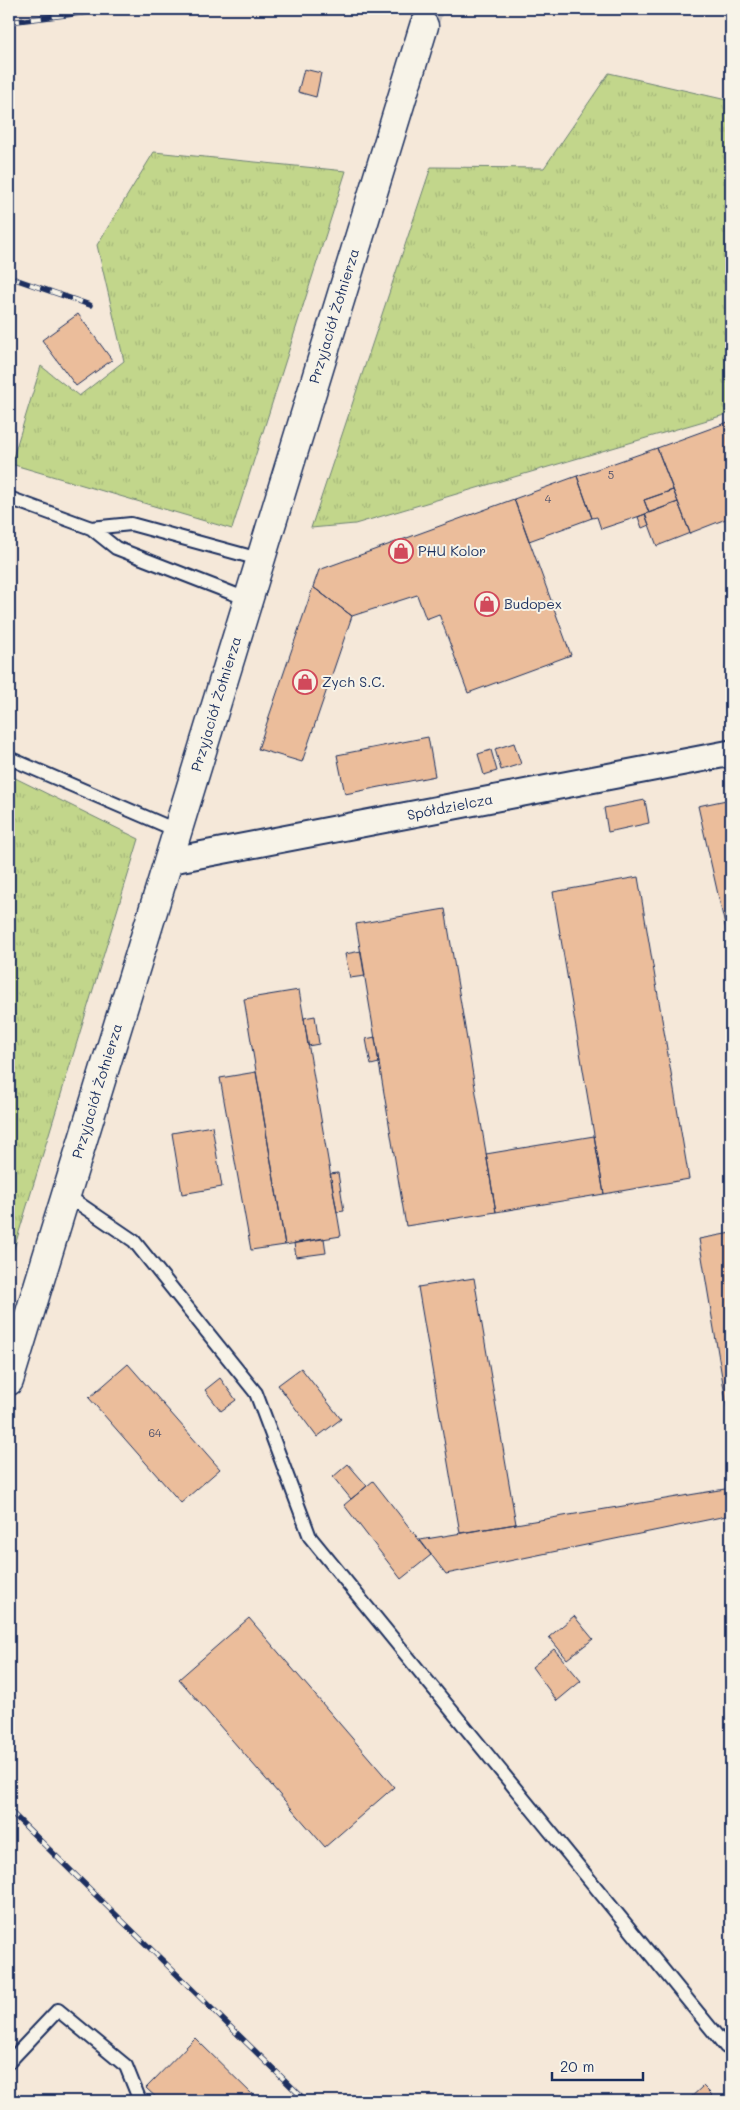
<svg xmlns="http://www.w3.org/2000/svg" width="740" height="2110" font-family="Mali,sans-serif">
<style>
.grass{fill:url(#grass-tufts);stroke:#6e8274}
.building{fill:#ebbd9b;stroke:#1b2f5e}
.lines{fill:none;stroke-linecap:round;stroke-linejoin:round}
.secondary-tunnel{stroke:#c9c3c0;stroke-width:28;stroke-dasharray:28 14;stroke-linecap:butt}
.lane-casing{stroke:#1b2f5e;stroke-width:16}
.street-casing{stroke:#1b2f5e;stroke-width:29}
.secondary-casing{stroke:#1b2f5e;stroke-width:31}
.lane{stroke:#f7f3e8;stroke-width:12}
.street{stroke:#f7f3e8;stroke-width:25}
.secondary{stroke:#f7f3e8;stroke-width:28}
.rail-casing{stroke:#1b2f5e;stroke-width:5.5}
.rail{stroke:#f7f3e8;stroke-width:4;stroke-dasharray:11;stroke-linecap:butt}
.labels{text-anchor:middle;stroke-width:4;stroke-linejoin:round;paint-order:stroke}
.number-label{font-size:11px;fill:#4f526d}
.street-label{font-size:14px;fill:#1b2f5e;stroke:#f7f3e8}
.poi-label{font-size:14px;fill:#1b2f5e;stroke:#f7f3e8;text-anchor:start}
</style>
<defs>
<pattern id="grass-tufts" width="24" height="20" patternUnits="userSpaceOnUse" patternTransform="scale(1.25)"><rect width="24" height="20" fill="#c2d68b"/><path d="M3 7l-1-3M5 7V3M7 7l1-3M15 17l-1-3M17 17v-4M19 17l1-3" fill="none" stroke="#a6b87a"/></pattern>
</defs>
<rect width="100%" height="100%" fill="#f5e8d9"/>
<filter id="ink" filterUnits="userSpaceOnUse"><feTurbulence type="fractalNoise" baseFrequency=".02" numOctaves="2"/><feDisplacementMap in="SourceGraphic" scale="10" xChannelSelector="R" yChannelSelector="G"/><feConvolveMatrix kernelMatrix="1 2 1 2 8 2 1 2 1" color-interpolation-filters="sRGB"/></filter>
<g filter="url(#ink)">
<!-- grass -->
<path class="grass" d="M 609,73 L 731,101 L 731,413 L 355,524 L 311,528 L 431,167 L 544,168 Z
M 154,152 L 346,171 L 232,529 L 11,464 L 41,366 L 79,396 L 124,361 L 97,245 Z
M 9,775 L 139,839 L 12,1255 L 9,1258 Z"/>
<!-- building -->
<path class="building" d="M 304,69 L 321,73 L 316,97 L 298,92 Z
M 78,314 L 112,360 L 76,386 L 42,340 Z
M 731,421 L 731,517 L 690,533 L 657,448 Z
M 657,448 L 673,490 L 644,500 L 649,513 L 601,529 L 597,517 L 592,518 L 577,476 Z
M 577,476 L 592,518 L 529,541 L 514,499 Z
M 673,490 L 678,502 L 649,513 L 644,500 Z
M 514,499 L 571,655 L 468,693 L 439,614 L 426,619 L 417,595 L 352,616 L 313,587 L 319,570 Z
M 678,502 L 690,533 L 657,546 L 645,514 Z
M 645,514 L 649,525 L 642,528 L 638,517 Z
M 313,587 L 352,616 L 302,762 L 258,749 Z
M 428,737 L 435,776 L 345,794 L 337,755 Z
M 514,743 L 521,764 L 501,770 L 495,749 Z
M 491,750 L 497,771 L 484,775 L 478,754 Z
M 731,799 L 731,952 L 698,806 Z
M 645,800 L 649,823 L 608,832 L 604,808 Z
M 638,877 L 689,1179 L 604,1194 L 553,892 Z
M 445,909 L 496,1212 L 406,1226 L 356,924 Z
M 361,951 L 365,976 L 350,978 L 345,954 Z
M 299,990 L 341,1236 L 285,1245 L 244,999 Z
M 315,1016 L 319,1044 L 308,1046 L 304,1018 Z
M 375,1037 L 379,1063 L 371,1065 L 366,1039 Z
M 256,1072 L 285,1245 L 251,1250 L 220,1078 Z
M 212,1126 L 222,1187 L 182,1194 L 172,1133 Z
M 594,1136 L 604,1194 L 496,1212 L 486,1154 Z
M 338,1173 L 344,1211 L 337,1212 L 330,1174 Z
M 731,1233 L 731,1431 L 699,1239 Z
M 324,1238 L 326,1253 L 296,1257 L 294,1243 Z
M 474,1278 L 516,1524 L 460,1533 L 418,1287 Z
M 128,1364 L 220,1469 L 181,1503 L 89,1398 Z
M 301,1368 L 341,1419 L 317,1437 L 278,1385 Z
M 220,1378 L 236,1400 L 221,1411 L 205,1390 Z
M 348,1464 L 367,1486 L 351,1499 L 333,1477 Z
M 373,1481 L 431,1555 L 401,1579 L 344,1505 Z
M 731,1488 L 731,1515 L 446,1574 L 420,1540 Z
M 574,1616 L 593,1639 L 567,1659 L 549,1637 Z
M 249,1618 L 394,1787 L 325,1847 L 179,1679 Z
M 554,1649 L 581,1681 L 557,1701 L 532,1667 Z
M 195,2038 L 259,2101 L 160,2101 L 146,2088 Z
M 703,2086 L 712,2095 L 706,2101 L 687,2101 Z"/>
<g class="lines">
<!-- secondary-tunnel -->
<path class="secondary-tunnel" d="M 424,26 L 429,9"/>
<defs>
<path id="lane" d="M 9,498 L 91,528 L 116,548 L 247,599
M 91,528 L 131,524 L 259,559
M 9,758 L 178,831
M 65,1194 L 134,1241 L 256,1393 L 310,1537 L 726,2047
M 9,2062 L 58,2010 L 126,2066 L 140,2101"/>
<path id="street" d="M 168,861 L 731,753"/>
<path id="secondary" d="M 9,1381 L 424,26"/>
</defs>
<!-- lane casing -->
<use href="#lane" class="lane-casing"/>
<!-- street casing -->
<use href="#street" class="street-casing"/>
<!-- secondary casing -->
<use href="#secondary" class="secondary-casing"/>
<!-- lane -->
<use href="#lane" class="lane"/>
<!-- street -->
<use href="#street" class="street"/>
<!-- secondary -->
<use href="#secondary" class="secondary"/>
<defs>
<path id="rail" d="M 9,22 L 114,9
M 9,277 L 90,305
M 9,1810 L 306,2101"/>
</defs>
<!-- rail casing -->
<use href="#rail" class="rail-casing"/>
<!-- rail -->
<use href="#rail" class="rail"/>
</g>
</g>
<!-- icons -->
<defs>
<symbol id="shop-ring" viewBox="-11 -11 22 22"><circle r="9.5" fill="#f7f3e8" stroke="#d1495b" stroke-width="1.5"/><path d="M-5-2.5h2.3a2.7 3.5 0 0 1 5.4 0H5L5.5 6h-11ZM-1.5-2.5h3a1.5 2.3 0 0 0-3 0Z" fill="#d1495b"/></symbol>
</defs>
<g fill-rule="evenodd">
<use href="#shop-ring" x="387" y="537" width="28" height="28"/>
<use href="#shop-ring" x="473" y="590" width="28" height="28"/>
<use href="#shop-ring" x="291" y="668" width="28" height="28"/>
</g>
<g class="labels">
<!-- number labels -->
<g class="number-label">
<text x="611" y="479">5</text>
<text x="548" y="503">4</text>
<text x="155" y="1437">64</text>
</g>
<!-- street labels -->
<g class="street-label">
<text transform="translate(334 316) rotate(-73)" y="5">Przyjaciół Żołnierza</text>
<text transform="translate(216 704) rotate(-73)" y="5">Przyjaciół Żołnierza</text>
<text transform="translate(450 807) rotate(-11)" y="5">Spółdzielcza</text>
<text transform="translate(97 1091) rotate(-73)" y="5">Przyjaciół Żołnierza</text>
</g>
<!-- poi labels -->
<g class="poi-label">
<text x="418" y="556">PHU Kolor</text>
<text x="504" y="609">Budopex</text>
<text x="322" y="687">Zych S.C.</text>
</g>
</g>
<!-- margin -->
<rect width="740" height="2110" fill="none" stroke="#f7f3e8" stroke-width="30"/>
<rect x="15" y="15" width="710" height="2080" fill="none" stroke="#1b2f5e" stroke-width="2" filter="url(#ink)"/>
<!-- scale -->
<path d="M552 2072v8h91v-8" fill="none" stroke="#1b2f5e" stroke-width="2.5"/>
<text x="560" y="2072" font-size="15" fill="#1b2f5e" stroke="#f7f3e8" stroke-width="4" paint-order="stroke">20 m</text>
</svg>
